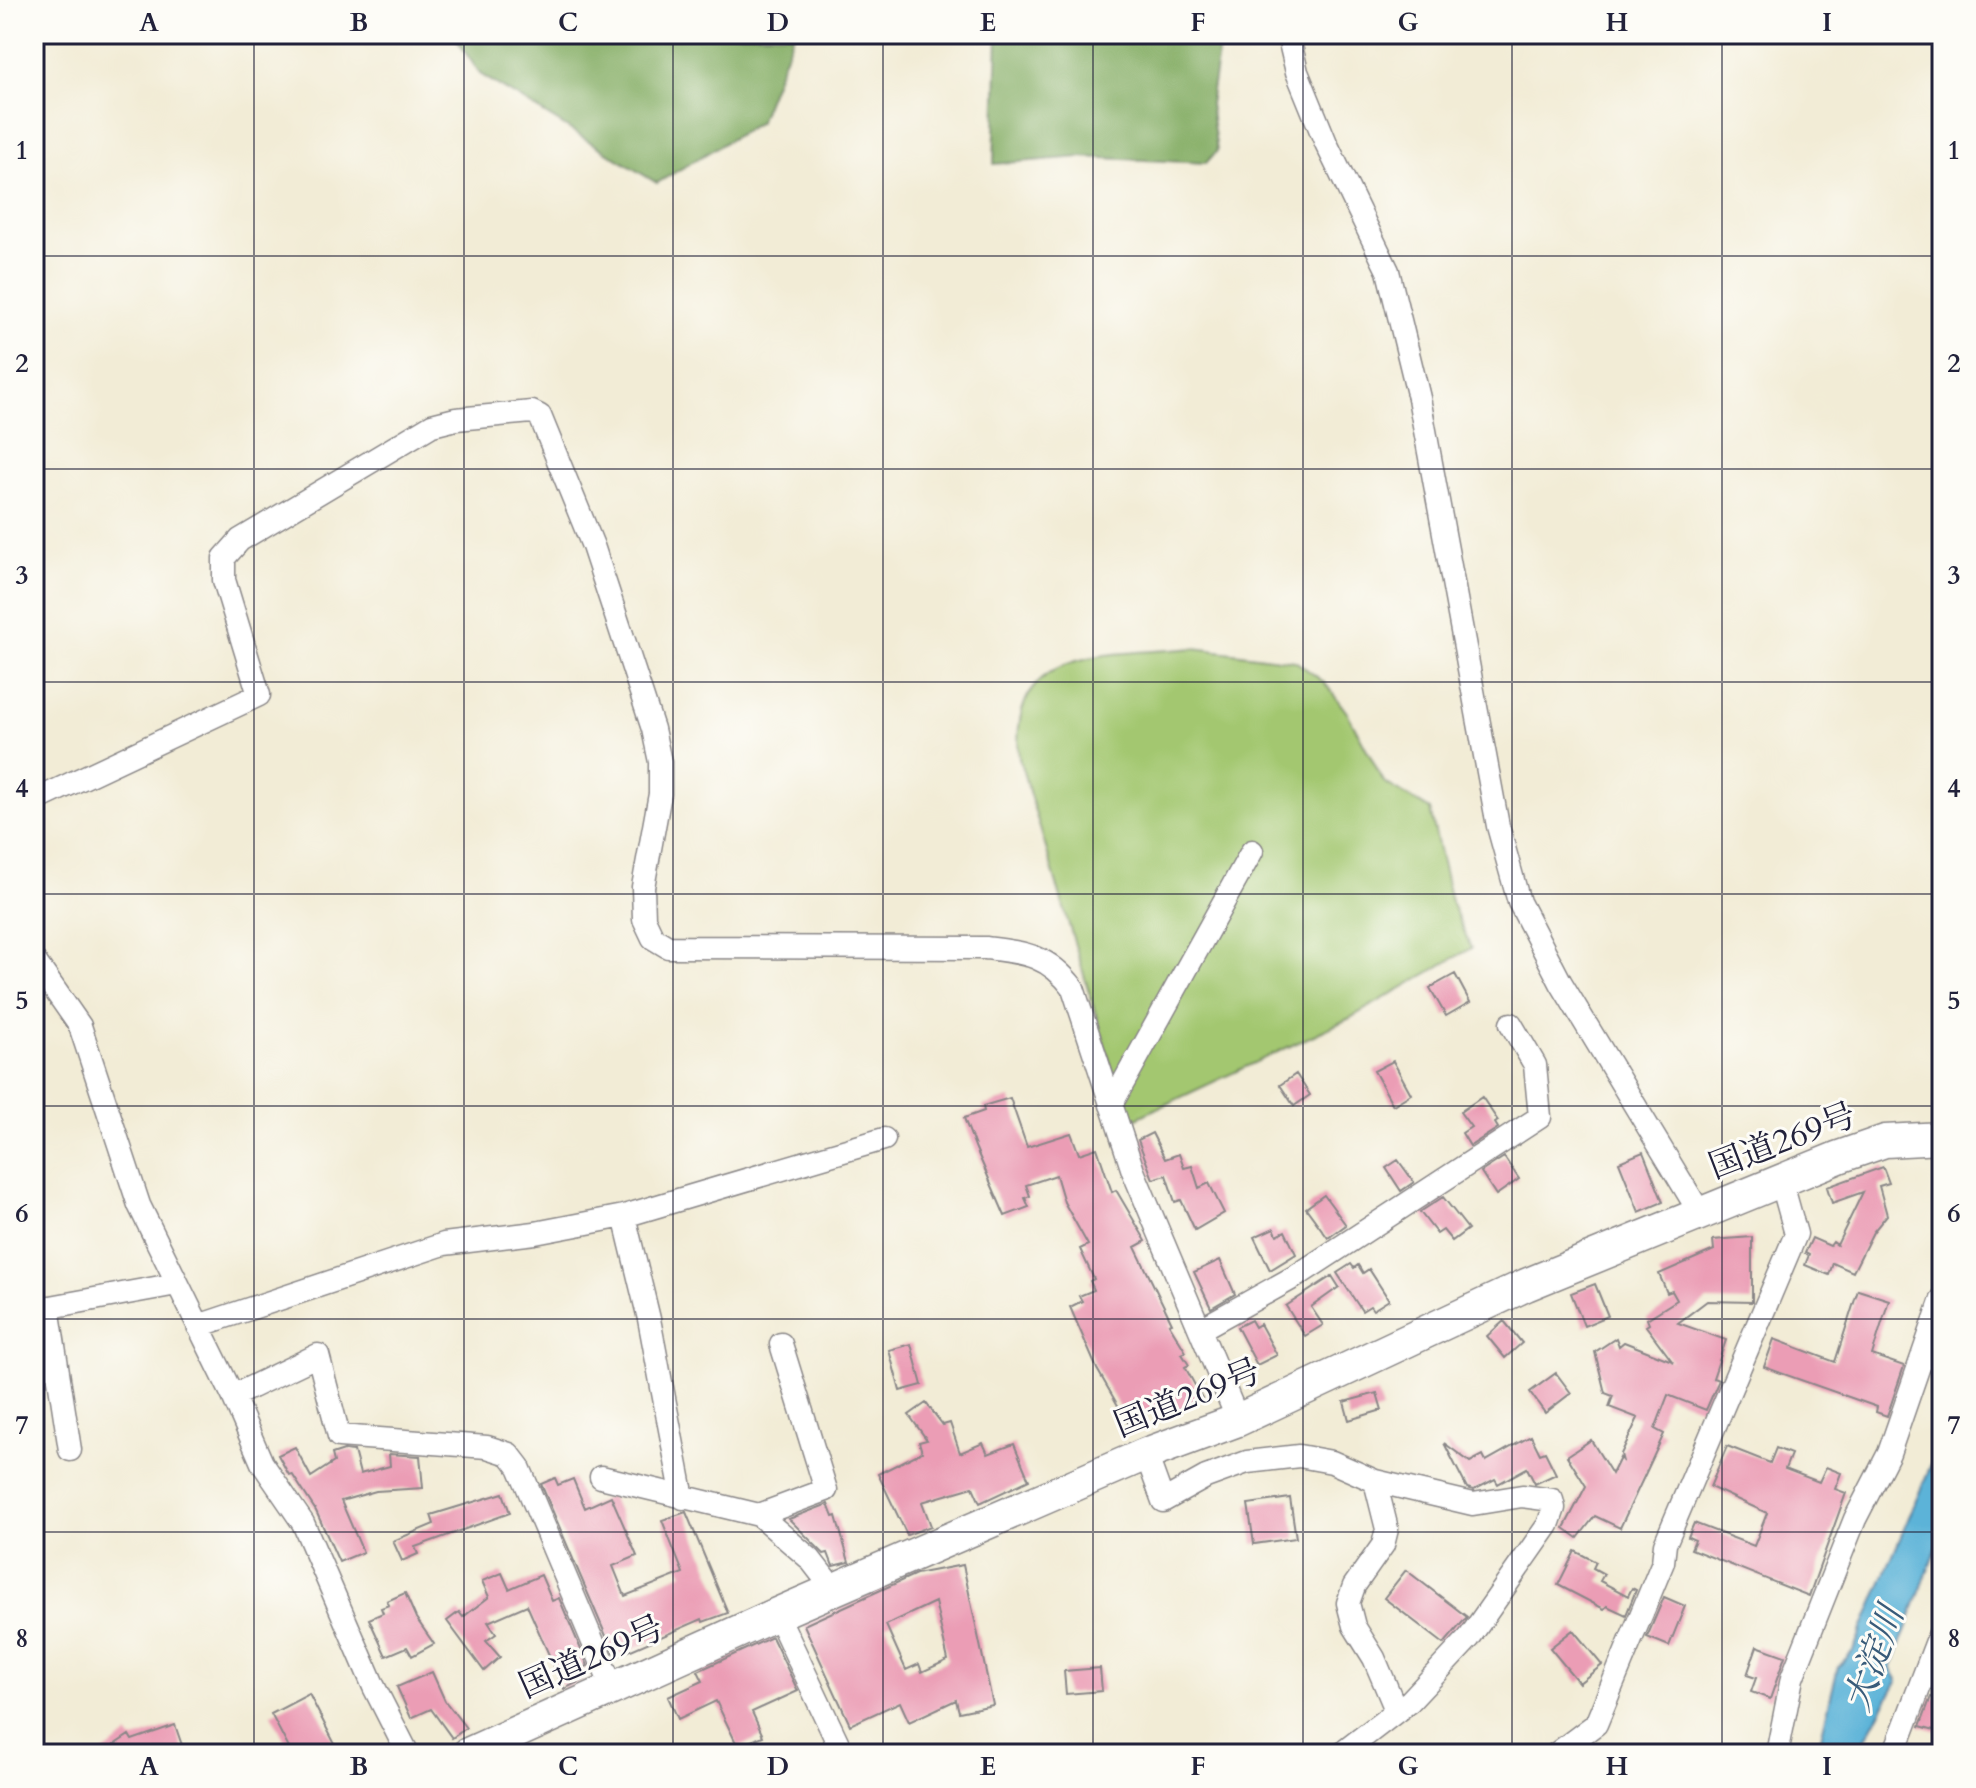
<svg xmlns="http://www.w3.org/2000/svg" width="1976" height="1788" font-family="Cardo,'Noto Serif JP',serif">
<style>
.green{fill:#a3c770;stroke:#627456;stroke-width:2}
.forest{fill:#82ac62;stroke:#52674e;stroke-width:2}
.water{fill:#5bb3d8;stroke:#3e6a8a;stroke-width:2}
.building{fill:#eb9db5;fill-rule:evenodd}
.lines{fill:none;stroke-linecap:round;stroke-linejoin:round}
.minor-casing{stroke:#8a8788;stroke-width:25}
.highway-casing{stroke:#8a8788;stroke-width:35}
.minor{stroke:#fff;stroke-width:22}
.highway{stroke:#fff;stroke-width:32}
.grid{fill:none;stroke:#22223b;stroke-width:2;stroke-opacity:0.55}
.labels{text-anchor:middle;stroke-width:6;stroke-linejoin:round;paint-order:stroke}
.street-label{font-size:34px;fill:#22223b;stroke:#fdfcf7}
.water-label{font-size:36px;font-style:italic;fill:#395c7a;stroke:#fdfcf7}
.neatline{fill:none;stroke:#22223b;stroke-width:3}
.grid-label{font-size:26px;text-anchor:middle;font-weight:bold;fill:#22223b}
</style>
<rect width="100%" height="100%" fill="#fdfcf7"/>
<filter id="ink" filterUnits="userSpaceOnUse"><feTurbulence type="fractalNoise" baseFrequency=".0125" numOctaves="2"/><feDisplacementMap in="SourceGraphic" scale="16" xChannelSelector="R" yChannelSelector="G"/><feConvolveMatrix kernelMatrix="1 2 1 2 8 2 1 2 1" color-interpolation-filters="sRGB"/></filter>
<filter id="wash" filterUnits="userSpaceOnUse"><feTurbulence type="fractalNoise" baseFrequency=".006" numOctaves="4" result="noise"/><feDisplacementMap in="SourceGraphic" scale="32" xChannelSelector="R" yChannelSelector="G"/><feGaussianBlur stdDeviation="1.8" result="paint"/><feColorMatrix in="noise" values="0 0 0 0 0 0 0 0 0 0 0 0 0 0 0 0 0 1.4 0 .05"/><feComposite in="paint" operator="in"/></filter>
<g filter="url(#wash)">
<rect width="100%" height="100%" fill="#f2ecd6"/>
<!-- green -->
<path class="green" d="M 1194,648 L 1295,661 L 1324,682 L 1348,714 L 1384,782 L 1430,810 L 1451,902 L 1471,948 L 1350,1018 L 1128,1122 L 1019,758 C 1008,641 1110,657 1194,648 Z"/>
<!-- forest -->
<path class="forest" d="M 453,34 L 794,34 L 759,122 L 657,183 L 480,74 Z
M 998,34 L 1221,34 L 1210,104 L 1217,151 L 1206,163 L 1081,157 L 994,164 Z"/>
<!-- water -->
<path class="water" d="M 1942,1438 L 1942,1533 L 1891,1669 L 1898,1681 L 1857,1754 L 1817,1754 L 1838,1667 L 1853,1651 Z"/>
<g id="blocks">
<!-- building -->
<path class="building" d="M 1455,974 L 1470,1002 L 1446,1016 L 1430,988 Z
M 1393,1061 L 1411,1094 L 1393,1105 L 1374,1071 Z
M 1296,1074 L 1310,1095 L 1294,1106 L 1280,1085 Z
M 1482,1097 L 1498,1121 L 1495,1123 L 1498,1128 L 1470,1146 L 1462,1133 L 1471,1127 L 1460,1112 Z
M 1010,1098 L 1027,1147 L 1071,1133 L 1079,1154 L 1097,1148 L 1112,1192 L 1116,1190 L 1146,1241 L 1135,1247 L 1172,1323 L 1169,1324 L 1186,1352 L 1182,1354 L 1189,1365 L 1185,1367 L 1202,1398 L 1161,1418 L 1156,1407 L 1128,1423 L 1097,1369 L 1070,1307 L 1082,1301 L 1079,1296 L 1094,1290 L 1090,1281 L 1094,1279 L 1080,1249 L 1088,1245 L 1064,1202 L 1056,1175 L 1026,1185 L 1030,1196 L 1025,1198 L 1029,1207 L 1005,1216 L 976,1149 L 964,1118 L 984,1111 L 983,1106 Z
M 1152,1133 L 1165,1159 L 1179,1154 L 1184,1168 L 1192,1166 L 1199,1188 L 1209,1183 L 1224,1213 L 1195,1230 L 1181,1200 L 1175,1202 L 1166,1175 L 1153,1179 L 1138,1140 Z
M 1643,1152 L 1663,1202 L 1639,1212 L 1619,1162 Z
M 1504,1157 L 1519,1179 L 1496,1195 L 1481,1172 Z
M 1398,1160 L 1414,1182 L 1401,1191 L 1386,1168 Z
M 1883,1167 L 1889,1183 L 1879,1186 L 1887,1215 L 1873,1232 L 1853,1272 L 1833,1263 L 1829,1275 L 1805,1265 L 1809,1255 L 1805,1253 L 1812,1238 L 1830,1246 L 1833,1242 L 1837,1245 L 1863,1192 L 1832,1203 L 1827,1187 Z
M 1324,1195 L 1346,1225 L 1328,1238 L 1306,1208 Z
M 1443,1197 L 1468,1229 L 1452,1241 L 1443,1230 L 1437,1234 L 1420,1212 Z
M 1274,1228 L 1277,1235 L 1285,1231 L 1296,1254 L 1270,1270 L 1254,1237 Z
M 1752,1237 L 1752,1302 L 1707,1301 L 1678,1323 L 1726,1340 L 1713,1378 L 1719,1380 L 1706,1410 L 1668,1395 L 1655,1429 L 1664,1434 L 1620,1528 L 1595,1516 L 1578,1538 L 1564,1528 L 1586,1486 L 1567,1456 L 1591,1440 L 1612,1474 L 1620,1458 L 1623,1462 L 1621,1454 L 1638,1418 L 1609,1407 L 1613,1396 L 1605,1393 L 1595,1352 L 1616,1338 L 1619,1346 L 1624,1342 L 1672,1361 L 1646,1326 L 1649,1324 L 1647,1319 L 1677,1300 L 1672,1291 L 1667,1293 L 1659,1274 L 1714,1250 L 1713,1240 Z
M 1220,1260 L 1235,1294 L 1211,1308 L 1194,1272 Z
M 1351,1264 L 1354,1268 L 1358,1265 L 1363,1273 L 1369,1269 L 1389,1300 L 1373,1310 L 1370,1306 L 1362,1311 L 1337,1273 Z
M 1332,1276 L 1339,1287 L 1311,1307 L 1323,1325 L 1305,1336 L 1286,1306 Z
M 1595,1284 L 1608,1316 L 1584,1326 L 1571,1293 Z
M 1858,1290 L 1889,1300 L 1872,1355 L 1904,1366 L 1887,1416 L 1876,1412 L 1877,1407 L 1764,1367 L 1774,1339 L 1835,1362 Z
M 1251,1320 L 1255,1327 L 1260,1324 L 1277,1355 L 1257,1365 L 1237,1327 Z
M 1504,1321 L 1522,1343 L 1505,1358 L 1487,1336 Z
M 911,1344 L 922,1385 L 900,1391 L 889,1350 Z
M 1556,1373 L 1571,1393 L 1545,1413 L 1530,1392 Z
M 1377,1393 L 1382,1410 L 1349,1420 L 1344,1402 Z
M 926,1403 L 943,1425 L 950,1423 L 960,1453 L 983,1443 L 988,1454 L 1014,1444 L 1029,1480 L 980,1503 L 973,1487 L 922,1502 L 931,1526 L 907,1535 L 878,1474 L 922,1452 L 919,1442 L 927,1440 L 909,1415 Z
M 1531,1436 L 1540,1454 L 1545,1452 L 1556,1474 L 1535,1484 L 1527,1468 L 1498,1484 L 1495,1479 L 1474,1490 L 1467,1488 L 1444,1443 L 1470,1462 L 1483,1455 L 1486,1461 Z
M 1727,1446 L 1770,1463 L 1776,1448 L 1791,1454 L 1785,1469 L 1819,1482 L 1826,1467 L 1841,1473 L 1835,1489 L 1846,1493 L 1809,1596 L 1691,1549 L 1695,1540 L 1688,1537 L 1694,1523 L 1754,1546 L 1767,1513 L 1710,1487 Z
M 295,1447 L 311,1477 L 334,1462 L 332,1454 L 344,1450 L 354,1451 L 360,1474 L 390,1466 L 389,1454 L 420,1456 L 423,1488 L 376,1491 L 341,1501 L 363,1552 L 339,1562 L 316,1511 L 292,1474 L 289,1475 L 278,1455 Z
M 555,1478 L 558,1485 L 573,1479 L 585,1508 L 611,1496 L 637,1556 L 613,1566 L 625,1596 L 683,1573 L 662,1520 L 686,1512 L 728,1613 L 703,1622 L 702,1619 L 615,1657 L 541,1484 Z
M 503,1493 L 510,1513 L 415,1547 L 418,1554 L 402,1561 L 393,1541 L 434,1524 L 431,1515 Z
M 1290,1498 L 1296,1538 L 1254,1544 L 1248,1504 Z
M 828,1504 L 833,1517 L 836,1516 L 849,1562 L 833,1566 L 828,1553 L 824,1554 L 789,1519 Z
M 1575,1551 L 1596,1562 L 1593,1568 L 1604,1574 L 1600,1581 L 1628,1596 L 1632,1588 L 1636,1590 L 1626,1615 L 1607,1606 L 1604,1609 L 1558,1585 Z
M 963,1565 L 993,1705 L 959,1712 L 956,1700 L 909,1722 L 900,1702 L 850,1725 L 804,1625 L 916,1574 ZM 935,1602 L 948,1660 L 922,1672 L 919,1664 L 906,1670 L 886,1625 Z
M 1406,1570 L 1467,1617 L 1444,1644 L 1384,1598 Z
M 502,1573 L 509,1589 L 541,1575 L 552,1601 L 559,1598 L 588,1666 L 581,1669 L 585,1679 L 564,1689 L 527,1605 L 488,1622 L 496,1634 L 486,1641 L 500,1657 L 484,1671 L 447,1621 L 459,1612 L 463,1617 L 489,1597 L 482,1581 Z
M 405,1593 L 416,1618 L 434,1644 L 412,1656 L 407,1647 L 386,1656 L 369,1619 L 383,1613 L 381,1608 L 389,1605 L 387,1601 Z
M 1664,1597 L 1685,1606 L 1669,1646 L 1647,1637 Z
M 1573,1630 L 1602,1665 L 1579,1683 L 1550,1648 Z
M 772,1637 L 798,1691 L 752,1712 L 763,1736 L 738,1747 L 716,1701 L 678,1719 L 668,1697 L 703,1681 L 698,1671 Z
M 1757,1646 L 1785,1656 L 1770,1699 L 1751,1692 L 1756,1678 L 1747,1675 Z
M 1100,1668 L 1102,1691 L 1066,1694 L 1064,1671 Z
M 432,1672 L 445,1701 L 466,1728 L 452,1738 L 431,1709 L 411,1718 L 397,1687 Z
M 309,1694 L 340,1754 L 292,1754 L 271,1714 Z
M 1931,1697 L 1942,1700 L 1942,1732 L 1920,1726 Z
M 175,1725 L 185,1754 L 100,1754 L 129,1735 L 132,1740 Z"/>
</g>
</g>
<g filter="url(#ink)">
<use href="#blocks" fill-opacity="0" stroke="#8a8788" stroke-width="2"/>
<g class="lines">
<defs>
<path id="minor" d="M 1288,34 L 1297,72 L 1326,143 L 1388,271 L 1419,398 L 1498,826 L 1519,902 L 1561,983 L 1700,1213
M 34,801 L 259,695 L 224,580 L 224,558 L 240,540 L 432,425 L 456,419 L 532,412 L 540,416 L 593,546 L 653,729 L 660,762 L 660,794 L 643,887 L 644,919 L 653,938 L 668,947 L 986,948 C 1026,953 1048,955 1073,988 L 1133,1171 L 1238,1420
M 34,960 L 80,1026 L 139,1205 L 233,1396 L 262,1463 L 303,1523 L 374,1687 L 408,1754
M 1111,1105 L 1252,851
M 624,1216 L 649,1319 L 683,1498
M 48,1307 L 70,1450
M 34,1310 L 177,1284
M 198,1326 L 444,1244 L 535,1233 L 624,1216 L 884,1139
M 1201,1329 L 1298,1275 L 1540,1117 L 1535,1065 L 1511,1024
M 233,1396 L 318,1355 L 339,1436 L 487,1447 L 509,1454 L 519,1467 L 612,1687
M 1146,1454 L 1163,1501 L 1206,1477 L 1247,1462 L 1299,1456 L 1332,1462 L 1375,1481 L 1473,1504 L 1522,1496 L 1552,1500 L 1554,1508 L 1548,1525 L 1469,1638 L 1410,1701 L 1341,1754
M 601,1477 L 759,1515 L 810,1559 L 834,1590
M 1375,1481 L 1387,1529 L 1383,1545 L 1354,1586 L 1348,1603 L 1354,1626 L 1374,1658 L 1396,1710
M 759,1515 L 826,1490 L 781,1344
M 777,1614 L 843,1754
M 1556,1754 L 1596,1724 L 1663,1562 L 1665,1544 L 1796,1234 L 1781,1180
M 1777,1754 L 1792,1678 L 1855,1519 L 1889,1453 L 1942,1299
M 1894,1754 L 1942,1628"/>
<path id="highway" d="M 468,1754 L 777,1614 L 1146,1454 L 1238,1420 L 1526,1285 L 1839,1157 L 1885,1141 L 1942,1138"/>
</defs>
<!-- minor casing -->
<use href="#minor" class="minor-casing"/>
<!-- highway casing -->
<use href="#highway" class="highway-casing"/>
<!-- minor -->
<use href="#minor" class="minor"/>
<!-- highway -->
<use href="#highway" class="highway"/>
</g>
</g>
<!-- grid -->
<path class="grid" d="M 254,34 L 254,1754M 464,34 L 464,1754M 673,34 L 673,1754M 883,34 L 883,1754M 1093,34 L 1093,1754M 1303,34 L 1303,1754M 1512,34 L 1512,1754M 1722,34 L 1722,1754M 34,256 L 1942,256M 34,469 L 1942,469M 34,682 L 1942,682M 34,894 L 1942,894M 34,1106 L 1942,1106M 34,1319 L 1942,1319M 34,1532 L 1942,1532"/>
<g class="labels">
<!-- street labels -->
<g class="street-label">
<text transform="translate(1782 1140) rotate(-21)" y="12">国道269号</text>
<text transform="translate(1187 1397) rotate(-22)" y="12">国道269号</text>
<text transform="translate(591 1656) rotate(-24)" y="12">国道269号</text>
</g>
<!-- water labels -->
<g class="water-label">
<text transform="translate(1873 1658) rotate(-70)" y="13">大淀川</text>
</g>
</g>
<!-- margin -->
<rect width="1976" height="1788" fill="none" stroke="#fdfcf7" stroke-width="88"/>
<rect x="44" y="44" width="1888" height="1700" class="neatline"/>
<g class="grid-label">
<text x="149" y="31">A</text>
<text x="359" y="31">B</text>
<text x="568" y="31">C</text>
<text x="778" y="31">D</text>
<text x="988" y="31">E</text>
<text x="1198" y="31">F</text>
<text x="1408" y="31">G</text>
<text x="1617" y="31">H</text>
<text x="1827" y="31">I</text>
<text x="22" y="159">1</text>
<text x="1954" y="159">1</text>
<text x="22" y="372">2</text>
<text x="1954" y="372">2</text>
<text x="22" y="584">3</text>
<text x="1954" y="584">3</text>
<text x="22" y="797">4</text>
<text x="1954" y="797">4</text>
<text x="22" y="1009">5</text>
<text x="1954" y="1009">5</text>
<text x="22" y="1222">6</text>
<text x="1954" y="1222">6</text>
<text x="22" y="1434">7</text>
<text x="1954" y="1434">7</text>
<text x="22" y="1647">8</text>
<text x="1954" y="1647">8</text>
<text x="149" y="1775">A</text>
<text x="359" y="1775">B</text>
<text x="568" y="1775">C</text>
<text x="778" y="1775">D</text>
<text x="988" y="1775">E</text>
<text x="1198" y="1775">F</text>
<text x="1408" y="1775">G</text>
<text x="1617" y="1775">H</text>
<text x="1827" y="1775">I</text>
</g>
</svg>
